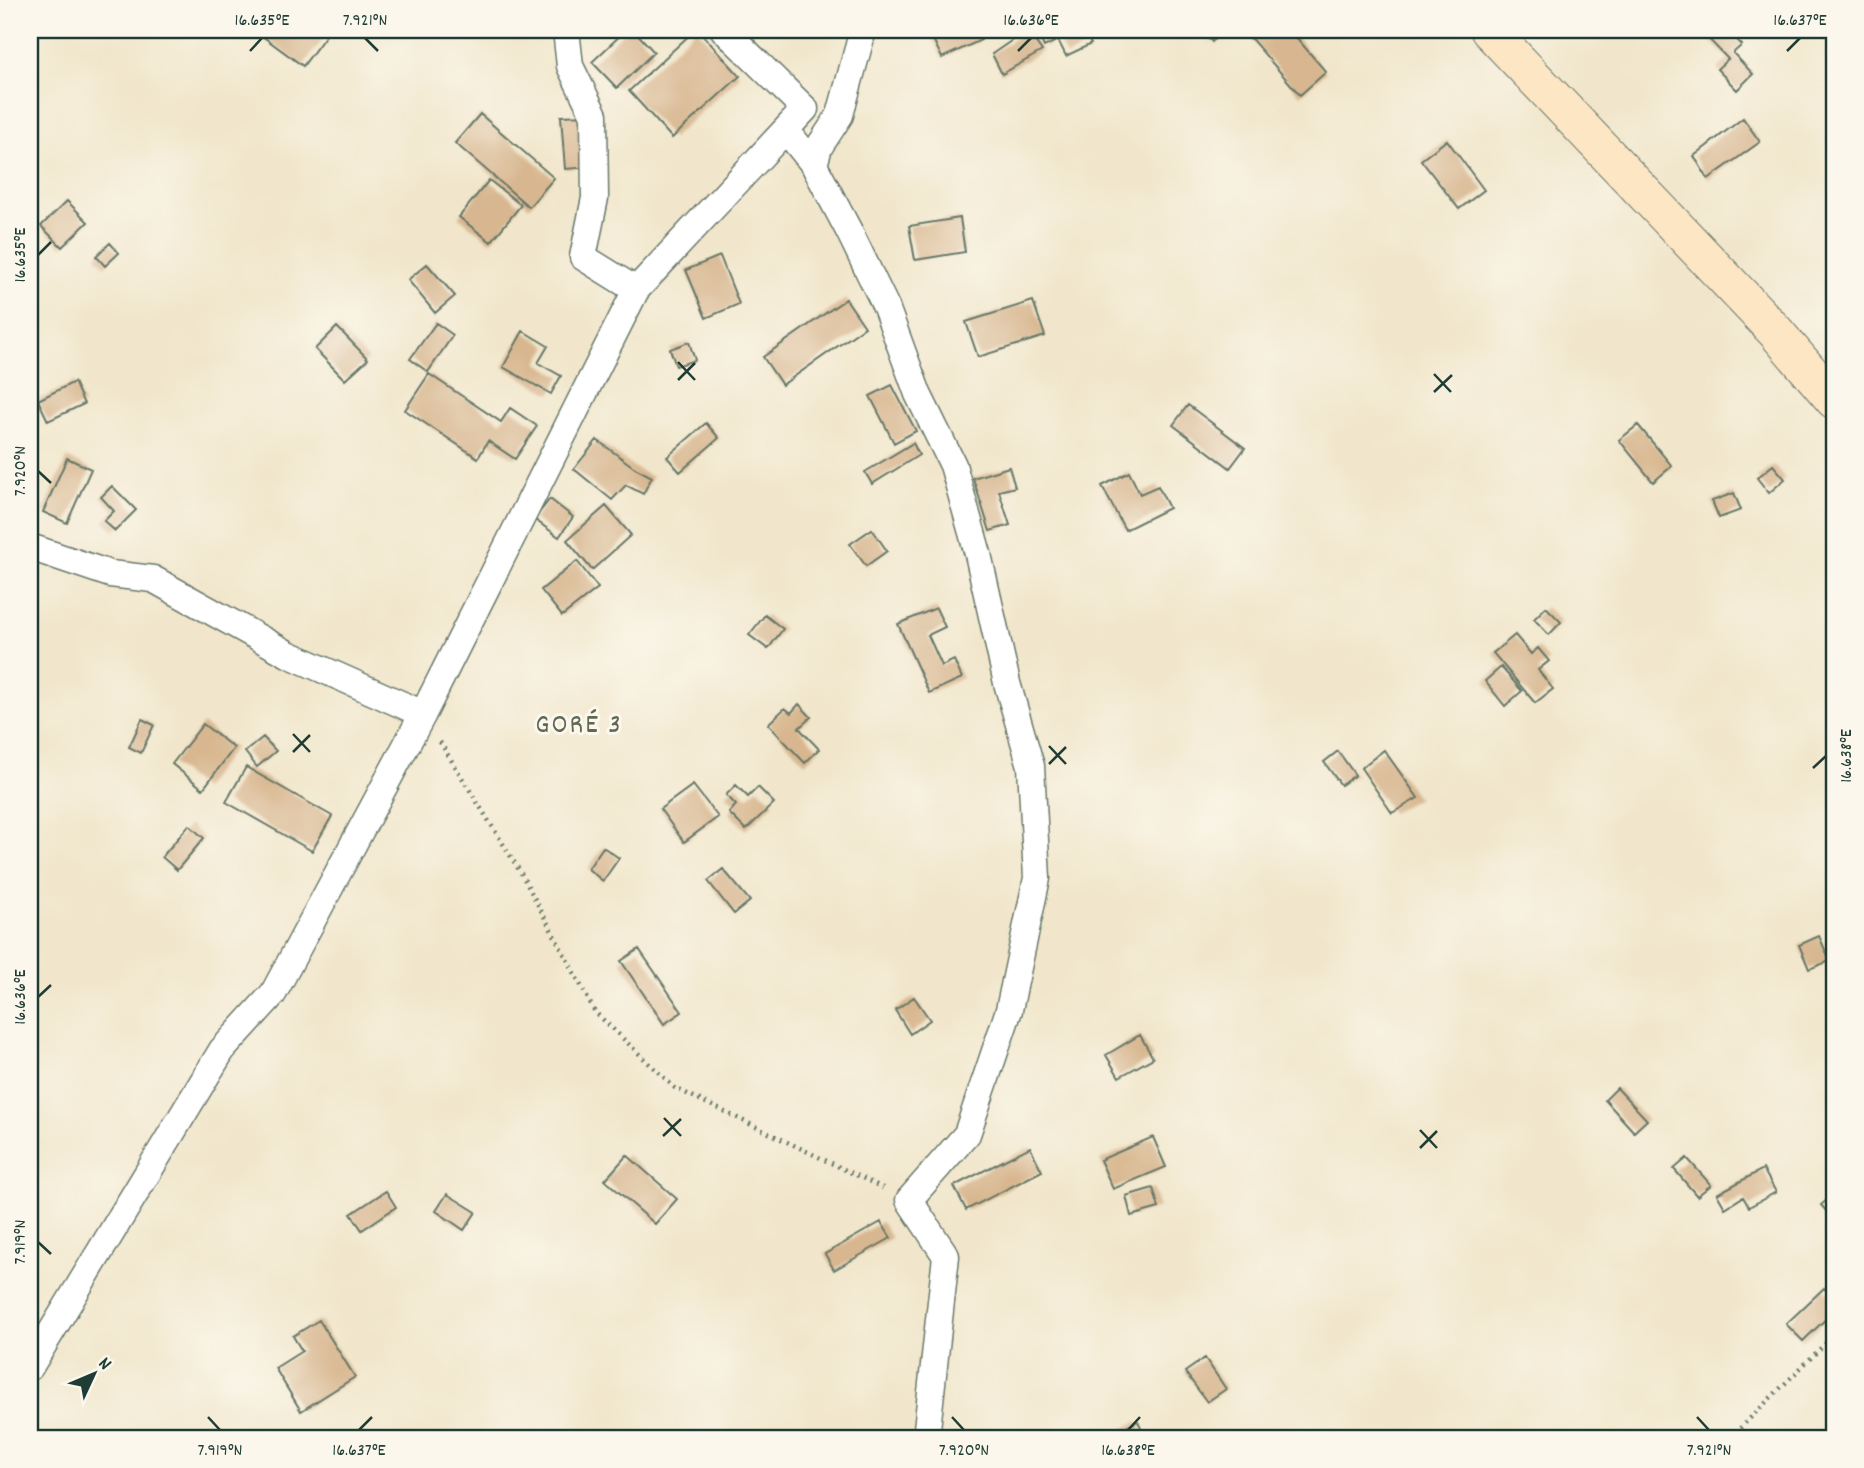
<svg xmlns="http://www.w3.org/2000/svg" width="1864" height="1468" font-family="Dekko,sans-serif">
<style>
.building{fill:#d8b790}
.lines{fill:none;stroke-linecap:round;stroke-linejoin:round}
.minor-casing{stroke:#687869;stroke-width:29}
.secondary-casing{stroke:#687869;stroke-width:39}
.path{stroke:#687869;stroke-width:4.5;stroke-dasharray:2 5;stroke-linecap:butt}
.minor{stroke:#fff;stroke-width:26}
.secondary{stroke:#fce6c4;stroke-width:37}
.ticks{fill:none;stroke:#1f3d34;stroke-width:2.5}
.labels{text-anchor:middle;stroke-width:6;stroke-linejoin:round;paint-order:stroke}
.quarter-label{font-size:28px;letter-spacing:2px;fill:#606854;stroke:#fbf7ec}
.neatline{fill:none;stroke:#1f3d34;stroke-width:2.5}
.ticks-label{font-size:18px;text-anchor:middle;fill:#1f3d34}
</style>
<rect width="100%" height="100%" fill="#fbf7ec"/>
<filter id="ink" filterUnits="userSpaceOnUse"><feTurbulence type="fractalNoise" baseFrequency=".0143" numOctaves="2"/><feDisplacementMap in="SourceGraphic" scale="14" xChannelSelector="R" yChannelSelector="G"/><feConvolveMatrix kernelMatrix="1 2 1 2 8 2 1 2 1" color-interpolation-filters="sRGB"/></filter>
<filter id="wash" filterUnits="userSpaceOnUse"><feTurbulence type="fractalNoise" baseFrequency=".00686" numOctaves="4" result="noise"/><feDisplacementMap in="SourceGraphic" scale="28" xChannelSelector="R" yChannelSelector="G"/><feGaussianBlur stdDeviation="1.57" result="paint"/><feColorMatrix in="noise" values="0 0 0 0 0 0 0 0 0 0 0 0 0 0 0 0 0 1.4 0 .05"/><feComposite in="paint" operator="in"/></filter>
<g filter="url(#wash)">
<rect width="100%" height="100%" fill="#f1e6cb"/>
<g id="blocks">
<!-- building -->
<path class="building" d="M 254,30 L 319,30 L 326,35 L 303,66 Z
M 626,30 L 634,30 L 654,52 L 617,88 L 592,62 Z
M 695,30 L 698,30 L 740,76 L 672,138 L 629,91 Z
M 937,30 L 977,30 L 981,40 L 942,58 L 930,33 Z
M 1027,30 L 1042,51 L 1002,74 L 992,54 Z
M 1036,30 L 1084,30 L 1091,44 L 1066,56 L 1058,40 L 1044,47 Z
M 1201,30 L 1223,30 L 1212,42 Z
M 1252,30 L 1290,30 L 1326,72 L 1300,95 L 1247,34 Z
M 1700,30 L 1727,30 L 1742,45 L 1733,53 L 1753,74 L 1737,90 L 1717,69 L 1728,59 Z
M 480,114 L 554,178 L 529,207 L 455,143 Z
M 588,115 L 591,167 L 565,169 L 561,116 Z
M 1743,118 L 1760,142 L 1708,179 L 1694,156 Z
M 1447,140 L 1484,190 L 1459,209 L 1421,160 Z
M 489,180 L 521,205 L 491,242 L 459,217 Z
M 67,201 L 88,222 L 62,247 L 41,226 Z
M 960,218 L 965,252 L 915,260 L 909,226 Z
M 110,243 L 119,253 L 105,266 L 96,256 Z
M 720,256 L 739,304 L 706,318 L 686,270 Z
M 427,264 L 455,296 L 435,313 L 408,280 Z
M 846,299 L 865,327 L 782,385 L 763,357 Z
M 1033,301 L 1045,336 L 978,357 L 966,322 Z
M 436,323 L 453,335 L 428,372 L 410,359 Z
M 337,327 L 368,359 L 345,380 L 315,349 Z
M 523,331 L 548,346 L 538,363 L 561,376 L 551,394 L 503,367 Z
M 689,342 L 695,360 L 676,366 L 670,349 Z
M 429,374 L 501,422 L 510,408 L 537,426 L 515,459 L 488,441 L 478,458 L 405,410 Z
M 74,382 L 84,404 L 48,421 L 38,400 Z
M 892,385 L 916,431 L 894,443 L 870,396 Z
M 1188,405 L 1245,448 L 1230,468 L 1173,425 Z
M 706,423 L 719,438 L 680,472 L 667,457 Z
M 1638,425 L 1672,466 L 1653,482 L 1619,440 Z
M 597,440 L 635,468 L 652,477 L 643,494 L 626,485 L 612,500 L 574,469 Z
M 913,443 L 919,455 L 872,484 L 865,472 Z
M 67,458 L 91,469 L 67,523 L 43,512 Z
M 1773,465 L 1785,479 L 1769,493 L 1757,478 Z
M 1009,467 L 1015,487 L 999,491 L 1010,525 L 990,531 L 973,478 Z
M 1129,472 L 1140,494 L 1158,486 L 1169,508 L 1125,530 L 1102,486 Z
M 112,486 L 136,510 L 115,531 L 104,521 L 114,511 L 101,497 Z
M 1734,493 L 1741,510 L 1719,518 L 1712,501 Z
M 550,499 L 573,517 L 559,537 L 534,519 Z
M 606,506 L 631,535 L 592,570 L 567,540 Z
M 872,529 L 887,551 L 866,566 L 850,544 Z
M 577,561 L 598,588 L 562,616 L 541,590 Z
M 1546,607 L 1561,622 L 1549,635 L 1534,619 Z
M 936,608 L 945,627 L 928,635 L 942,666 L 954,660 L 962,678 L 929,693 L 898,624 Z
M 765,615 L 783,629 L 768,649 L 749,635 Z
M 1515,635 L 1531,654 L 1538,648 L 1549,661 L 1538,670 L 1553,689 L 1535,703 L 1493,653 Z
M 1501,667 L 1522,691 L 1505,706 L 1485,681 Z
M 799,704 L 811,717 L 799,728 L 819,749 L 805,763 L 768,724 L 785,708 L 791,713 Z
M 142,719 L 154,725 L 141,753 L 129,747 Z
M 203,724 L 234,748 L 203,789 L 172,764 Z
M 263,737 L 276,751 L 257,767 L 245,752 Z
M 1384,750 L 1418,798 L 1392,813 L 1361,768 Z
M 1338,751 L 1355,775 L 1341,785 L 1324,762 Z
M 246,767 L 332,816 L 312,851 L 226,802 Z
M 693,785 L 718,817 L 684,842 L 660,809 Z
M 736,785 L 748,797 L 758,787 L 774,803 L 746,830 L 729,813 L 736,805 L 726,795 Z
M 189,825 L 204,838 L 177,870 L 162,857 Z
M 603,847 L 619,858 L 603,881 L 588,869 Z
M 723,869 L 750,901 L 734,914 L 708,881 Z
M 1819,936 L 1830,961 L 1809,969 L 1799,945 Z
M 639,949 L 682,1012 L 664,1024 L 621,961 Z
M 914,997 L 930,1020 L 910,1034 L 895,1010 Z
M 1140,1035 L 1153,1058 L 1119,1077 L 1106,1055 Z
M 1617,1088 L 1647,1120 L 1634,1132 L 1605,1100 Z
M 1153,1137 L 1166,1167 L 1113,1189 L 1100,1160 Z
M 1030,1147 L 1042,1171 L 966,1210 L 954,1186 Z
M 627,1155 L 677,1199 L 655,1224 L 605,1180 Z
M 1687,1158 L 1711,1185 L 1697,1196 L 1674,1169 Z
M 1763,1169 L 1776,1192 L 1749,1207 L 1743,1197 L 1725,1208 L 1717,1194 Z
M 1153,1188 L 1159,1208 L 1131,1216 L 1126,1196 Z
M 386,1191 L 396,1207 L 362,1230 L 351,1214 Z
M 447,1194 L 476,1212 L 464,1230 L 436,1211 Z
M 1834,1194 L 1834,1220 L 1821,1205 Z
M 881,1222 L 891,1238 L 834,1270 L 825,1254 Z
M 1824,1288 L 1834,1298 L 1834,1311 L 1803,1341 L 1786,1324 Z
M 319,1320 L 355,1377 L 301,1411 L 275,1368 L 302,1351 L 293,1336 Z
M 1205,1358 L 1226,1389 L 1207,1402 L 1185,1372 Z
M 1138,1421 L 1146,1438 L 1110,1438 L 1109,1436 Z"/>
</g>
</g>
<g filter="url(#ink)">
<use href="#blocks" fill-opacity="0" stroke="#687869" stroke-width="2"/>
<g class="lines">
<defs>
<path id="minor" d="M 566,30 L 570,66 L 594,115 L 595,198 L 583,257 L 636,290
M 786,130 L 814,165 L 850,233 L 886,307 L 918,394 L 953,465 L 978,554 L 1007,683 L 1031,766 L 1037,878 L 1009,1010 L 967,1134 L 909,1200 L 946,1256 L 926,1438
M 814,165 L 819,147 L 840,115 L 863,30
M 30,547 L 110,574 L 153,579 L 288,654 L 423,714
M 30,1367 L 222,1050 L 273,994 L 423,714 L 636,290 L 805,109 L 724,30"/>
<path id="secondary" d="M 1489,30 L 1775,331 L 1834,400"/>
</defs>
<!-- minor casing -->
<use href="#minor" class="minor-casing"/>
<!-- secondary casing -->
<use href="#secondary" class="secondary-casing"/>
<!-- path -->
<path class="path" d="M 440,742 L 521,873 L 595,1012 L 675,1088 L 883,1188
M 1730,1438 L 1834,1335"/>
<!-- minor -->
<use href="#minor" class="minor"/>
<!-- secondary -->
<use href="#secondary" class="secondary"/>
</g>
</g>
<!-- ticks -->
<path class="ticks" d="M 365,38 L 378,51M 250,51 L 262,38M 1018,51 L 1031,38M 1787,51 L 1800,38M 38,255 L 51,242M 678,362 L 695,380M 1434,374 L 1451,392M 678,380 L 695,363M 1434,392 L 1452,375M 38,471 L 51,483M 293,734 L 310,752M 1049,746 L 1066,764M 293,752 L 310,735M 1049,764 L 1066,747M 1813,768 L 1826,756M 38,997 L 51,985M 664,1118 L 681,1136M 1420,1130 L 1437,1148M 663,1136 L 681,1119M 1420,1148 L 1437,1131M 38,1242 L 51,1254M 208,1417 L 220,1430M 952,1417 L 964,1430M 1697,1417 L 1709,1430M 359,1430 L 372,1417M 1128,1430 L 1140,1417"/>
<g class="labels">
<!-- quarter labels -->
<g class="quarter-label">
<text x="579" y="732">GORÉ 3</text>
</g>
</g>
<!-- margin -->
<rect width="1864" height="1468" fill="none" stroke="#fbf7ec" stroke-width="77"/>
<!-- north arrow -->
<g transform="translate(94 1374) rotate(46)" stroke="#fbf7ec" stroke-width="5" paint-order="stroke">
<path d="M0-5L12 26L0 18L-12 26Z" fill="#1f3d34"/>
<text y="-10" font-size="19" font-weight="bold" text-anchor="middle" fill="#1f3d34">N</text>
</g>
<rect x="38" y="38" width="1788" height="1392" class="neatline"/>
<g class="ticks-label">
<text x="262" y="25">16.635°E</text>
<text x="365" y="25">7.921°N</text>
<text x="1031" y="25">16.636°E</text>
<text x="1800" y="25">16.637°E</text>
<text transform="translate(19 255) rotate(-90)" y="6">16.635°E</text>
<text transform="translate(19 471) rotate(-90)" y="6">7.920°N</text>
<text transform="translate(1845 756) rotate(-90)" y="6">16.638°E</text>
<text transform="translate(19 997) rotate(-90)" y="6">16.636°E</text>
<text transform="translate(19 1242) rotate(-90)" y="6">7.919°N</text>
<text x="220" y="1455">7.919°N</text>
<text x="359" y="1455">16.637°E</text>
<text x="964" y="1455">7.920°N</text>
<text x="1128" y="1455">16.638°E</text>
<text x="1709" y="1455">7.921°N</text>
</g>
</svg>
